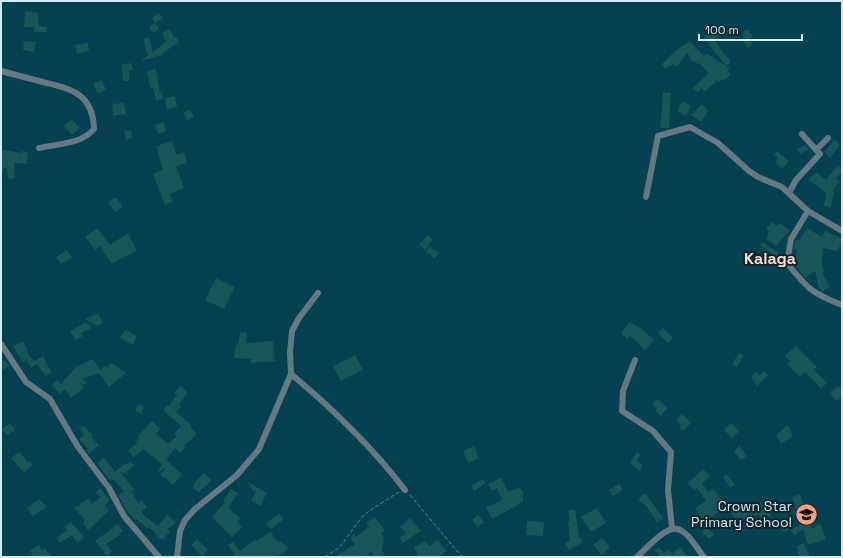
<svg xmlns="http://www.w3.org/2000/svg" width="843" height="558" font-family="'Space Grotesk',sans-serif">
<style>
.building{fill:#195458}
.lines{fill:none;stroke-linecap:round;stroke-linejoin:round}
.path{stroke:#548390;stroke-width:1;stroke-dasharray:4 2;stroke-linecap:butt}
.minor{stroke:#647981;stroke-width:6}
.labels{text-anchor:middle;stroke-width:4;stroke-linejoin:round;paint-order:stroke}
.poi-label{font-size:14px;fill:#d1ebf5;stroke:#0f252c;text-anchor:end}
.quarter-label{font-size:16px;font-weight:bold;fill:#fcdccf;stroke:#0f252c}
</style>
<rect width="100%" height="100%" fill="#054151"/>
<!-- building -->
<path class="building" d="M 25,11 L 38,13 L 39,26 L 47,27 L 47,32 L 34,32 L 34,27 L 24,27 Z
M 159,13 L 163,18 L 155,23 L 152,18 Z
M 156,23 L 159,30 L 152,33 L 149,26 Z
M 708,24 L 718,36 L 714,40 L 731,62 L 726,66 L 730,69 L 727,71 L 731,74 L 725,80 L 723,79 L 719,82 L 717,80 L 705,92 L 701,88 L 699,92 L 692,89 L 709,73 L 699,63 L 698,64 L 692,61 L 687,52 L 679,64 L 675,67 L 673,64 L 665,69 L 662,64 L 676,50 L 690,41 L 704,56 L 707,54 L 726,66 L 704,38 L 708,34 L 703,28 Z
M 170,29 L 174,38 L 176,37 L 179,42 L 163,53 L 163,55 L 141,61 L 148,55 L 143,39 L 149,38 L 153,52 L 166,42 L 162,33 Z
M 747,29 L 753,36 L 749,39 L 753,44 L 748,48 L 743,42 L 746,40 L 742,35 L 744,33 L 742,32 Z
M 24,41 L 36,42 L 34,52 L 23,50 Z
M 88,43 L 89,51 L 77,54 L 75,45 Z
M 131,63 L 133,70 L 129,71 L 129,81 L 123,81 L 122,65 Z
M 156,69 L 160,93 L 162,92 L 163,99 L 156,100 L 153,88 L 150,88 L 147,71 Z
M 102,80 L 106,90 L 98,94 L 93,84 Z
M 663,92 L 671,93 L 669,128 L 660,128 Z
M 175,96 L 177,107 L 167,109 L 165,98 Z
M 683,101 L 691,106 L 686,116 L 677,111 Z
M 124,103 L 126,114 L 113,116 L 112,104 Z
M 702,104 L 708,111 L 701,122 L 691,115 Z
M 190,110 L 194,117 L 187,120 L 183,113 Z
M 72,119 L 80,128 L 72,135 L 64,126 Z
M 164,122 L 166,131 L 158,134 L 155,125 Z
M 131,130 L 132,138 L 126,140 L 124,131 Z
M 834,140 L 840,145 L 830,158 L 824,152 Z
M 172,141 L 176,155 L 184,152 L 187,163 L 176,166 L 184,188 L 170,194 L 173,202 L 165,205 L 153,174 L 163,170 L 156,146 Z
M 805,145 L 809,149 L 800,154 L 797,149 Z
M 4,150 L 21,153 L 21,151 L 28,152 L 27,164 L 14,163 L 15,178 L 8,179 L 7,167 L 1,170 L 1,151 Z
M 777,151 L 789,161 L 782,169 L 775,162 L 778,158 L 774,155 Z
M 838,165 L 842,168 L 842,171 L 836,179 L 839,182 L 834,189 L 831,207 L 824,206 L 826,193 L 809,180 L 816,172 L 826,180 Z
M 116,197 L 123,207 L 115,212 L 108,202 Z
M 772,222 L 777,226 L 779,223 L 790,230 L 776,246 L 766,239 L 769,232 L 766,229 Z
M 97,228 L 110,245 L 128,233 L 137,251 L 111,264 L 100,245 L 95,250 L 85,237 Z
M 807,228 L 822,237 L 825,231 L 842,239 L 838,251 L 823,248 L 822,262 L 824,272 L 822,273 L 830,287 L 823,292 L 819,288 L 815,271 L 805,278 L 795,265 L 797,250 L 794,249 L 795,241 L 796,240 L 799,241 Z
M 427,235 L 433,239 L 425,250 L 419,245 Z
M 762,242 L 779,253 L 776,257 L 760,245 Z
M 429,246 L 439,253 L 435,258 L 426,252 Z
M 67,250 L 72,258 L 61,264 L 56,257 Z
M 216,278 L 235,287 L 224,309 L 205,300 Z
M 98,313 L 103,323 L 97,326 L 85,319 Z
M 86,322 L 92,328 L 81,333 L 83,336 L 75,340 L 70,331 Z
M 629,322 L 643,330 L 654,340 L 645,350 L 630,336 L 628,339 L 621,334 Z
M 663,328 L 673,338 L 668,343 L 658,333 Z
M 125,330 L 137,336 L 133,345 L 120,338 Z
M 240,332 L 247,333 L 246,343 L 273,341 L 275,361 L 251,363 L 251,359 L 234,358 L 236,345 L 238,345 Z
M 23,341 L 28,351 L 26,351 L 33,360 L 35,361 L 43,356 L 46,361 L 45,362 L 52,372 L 46,376 L 37,364 L 31,368 L 26,360 L 23,362 L 13,346 Z
M 796,346 L 817,367 L 814,370 L 827,383 L 821,389 L 805,372 L 800,377 L 787,364 L 790,361 L 785,356 Z
M 739,353 L 744,355 L 737,367 L 732,364 Z
M 355,355 L 363,370 L 341,381 L 333,366 Z
M 93,359 L 100,370 L 105,366 L 107,368 L 112,363 L 126,373 L 109,387 L 99,373 L 83,378 L 86,383 L 82,386 L 84,388 L 71,398 L 65,389 L 60,394 L 52,385 L 57,380 L 61,384 L 76,367 Z
M 5,360 L 9,366 L 1,371 L 1,362 Z
M 764,371 L 768,375 L 757,386 L 751,377 L 756,372 L 759,375 Z
M 180,386 L 188,392 L 179,404 L 181,406 L 176,412 L 192,426 L 191,428 L 197,434 L 184,446 L 186,448 L 179,453 L 175,448 L 166,460 L 182,474 L 173,485 L 165,478 L 167,477 L 164,478 L 160,475 L 166,467 L 156,474 L 162,464 L 152,456 L 143,449 L 134,457 L 128,451 L 137,443 L 136,441 L 139,438 L 138,436 L 152,421 L 160,429 L 156,434 L 168,444 L 177,436 L 174,434 L 181,426 L 163,410 L 168,405 L 169,406 L 177,394 L 174,393 Z
M 838,386 L 842,390 L 842,396 L 836,401 L 830,393 Z
M 658,399 L 668,408 L 661,416 L 655,411 L 657,409 L 652,404 Z
M 138,404 L 144,406 L 141,414 L 135,411 Z
M 682,414 L 691,423 L 683,431 L 679,427 L 681,425 L 676,420 Z
M 10,423 L 15,430 L 7,436 L 2,429 Z
M 731,423 L 739,431 L 732,438 L 724,430 Z
M 788,425 L 793,436 L 781,444 L 776,435 Z
M 84,426 L 93,436 L 91,437 L 99,445 L 89,454 L 86,450 L 88,449 L 79,439 L 84,435 L 80,428 Z
M 474,446 L 479,458 L 468,463 L 463,451 Z
M 739,446 L 747,456 L 741,460 L 734,451 Z
M 19,452 L 28,462 L 30,461 L 32,464 L 32,466 L 24,473 L 11,458 Z
M 637,452 L 641,455 L 637,460 L 635,459 L 643,466 L 639,471 L 630,463 Z
M 104,458 L 115,472 L 123,465 L 131,462 L 134,466 L 123,474 L 119,471 L 135,490 L 132,492 L 138,503 L 142,500 L 147,507 L 142,511 L 142,514 L 158,526 L 167,515 L 176,522 L 168,529 L 170,532 L 162,540 L 149,527 L 148,529 L 136,519 L 135,520 L 126,510 L 118,495 L 124,491 L 113,479 L 110,481 L 97,463 Z
M 703,469 L 710,476 L 702,484 L 708,492 L 713,488 L 726,507 L 704,522 L 695,508 L 706,501 L 697,488 L 695,490 L 688,483 Z
M 204,473 L 212,480 L 199,492 L 193,488 L 195,484 L 194,483 Z
M 727,474 L 735,485 L 730,488 L 723,477 Z
M 501,477 L 508,492 L 521,487 L 521,490 L 523,490 L 523,502 L 492,519 L 486,508 L 502,500 L 497,488 L 492,491 L 488,484 Z
M 483,479 L 486,483 L 474,491 L 471,486 Z
M 246,481 L 267,493 L 260,506 L 251,501 L 255,493 Z
M 619,484 L 623,490 L 613,496 L 609,490 Z
M 100,488 L 110,500 L 105,505 L 109,511 L 88,530 L 83,523 L 85,520 L 74,508 L 88,499 L 92,504 L 101,497 L 96,493 Z
M 231,489 L 238,493 L 228,508 L 240,518 L 237,522 L 242,527 L 232,537 L 212,517 L 225,502 L 223,501 Z
M 645,493 L 663,518 L 657,523 L 647,507 L 638,499 Z
M 800,494 L 812,529 L 820,523 L 826,539 L 808,545 L 803,529 L 794,535 L 791,530 L 801,524 L 792,497 Z
M 39,499 L 47,507 L 33,516 L 27,508 Z
M 762,502 L 771,515 L 762,520 L 758,514 L 748,520 L 746,517 L 737,522 L 730,510 L 741,504 L 743,509 L 747,506 L 750,510 Z
M 597,508 L 606,523 L 591,532 L 581,517 Z
M 575,509 L 579,536 L 583,542 L 569,550 L 565,544 L 570,540 L 568,521 L 570,521 L 568,511 Z
M 279,514 L 284,519 L 271,529 L 266,523 Z
M 478,515 L 484,522 L 478,527 L 472,520 Z
M 375,517 L 385,530 L 381,533 L 384,538 L 382,551 L 386,557 L 375,557 L 371,552 L 365,557 L 335,557 L 355,544 L 350,538 L 354,534 L 356,537 L 369,526 L 366,523 Z
M 410,518 L 421,531 L 403,543 L 399,538 L 406,533 L 400,527 Z
M 785,518 L 790,529 L 784,532 L 778,521 Z
M 527,521 L 544,522 L 543,536 L 526,535 Z
M 71,522 L 84,537 L 78,543 L 72,535 L 60,543 L 56,538 L 67,530 L 64,527 Z
M 118,524 L 123,531 L 119,534 L 120,535 L 106,544 L 112,552 L 107,556 L 95,541 Z
M 706,527 L 714,534 L 709,539 L 702,532 Z
M 271,532 L 278,543 L 281,541 L 288,548 L 283,553 L 276,557 L 232,557 L 235,555 L 228,545 L 233,542 L 240,551 L 255,540 L 256,541 Z
M 602,538 L 610,547 L 602,555 L 593,545 Z
M 197,539 L 208,550 L 202,556 L 191,545 Z
M 438,540 L 446,551 L 438,557 L 418,557 L 414,547 L 426,541 L 429,546 Z
M 804,543 L 810,557 L 799,557 L 796,546 Z
M 39,545 L 42,550 L 45,548 L 51,557 L 34,557 L 30,551 Z
M 659,547 L 664,553 L 668,549 L 672,554 L 680,547 L 688,557 L 660,557 L 655,550 Z"/>
<g class="lines">
<!-- path -->
<path class="path" d="M 410,495 L 462,557
M 325,557 L 340,547 L 361,518 L 369,511 L 399,492"/>
<!-- minor -->
<path class="minor" d="M 1,71 C 15,75 29,78 43,82 C 72,89 93,94 94,129 C 82,144 57,144 39,148
M 816,150 L 828,138
M 789,193 L 796,180 L 820,154 L 802,134
M 646,197 L 658,136 L 690,127 L 718,143 L 749,171 L 758,177 L 782,187 L 808,211 L 842,231
M 808,211 L 791,239 L 787,263 C 807,288 811,293 842,305
M 1,344 L 26,382 L 50,399 L 78,447 L 109,488 L 124,516 L 159,557
M 635,360 L 623,391 L 622,411 L 653,431 L 671,452 L 668,490 L 672,528
M 291,374 C 333,409 372,447 405,490
M 177,557 L 180,531 L 185,520 L 195,509 L 237,475 L 259,449 L 291,374 L 290,352 L 292,331 L 299,318 L 318,293
M 637,557 C 647,548 669,521 682,531 C 691,536 697,549 704,557"/>
</g>
<!-- icons -->
<defs>
<symbol id="school-disc" viewBox="-11 -11 22 22"><circle r="9.5" fill="#f2a080" stroke="#0f252c"/><path d="M0-5L7-2L0 1L-7-2ZM-4 1L0 2.5L4 1V4Q0 6-4 4Z" fill="#111"/></symbol>
</defs>
<g fill-rule="evenodd">
<use href="#school-disc" x="794" y="502" width="25" height="25"/>
</g>
<g class="labels">
<!-- poi labels -->
<g class="poi-label">
<text x="792" y="511">Crown Star<tspan x="792" dy="16">Primary School</tspan></text>
</g>
<!-- quarter labels -->
<g class="quarter-label">
<text x="770" y="264">Kalaga</text>
</g>
</g>
<!-- border -->
<rect width="843" height="558" fill="none" stroke="#d1ebf5" stroke-width="4"/>
<!-- scale -->
<path d="M699 34v6h103v-6" fill="none" stroke="#d1ebf5" stroke-width="2"/>
<text x="705" y="34" font-size="12" fill="#d1ebf5" stroke="#0f252c" stroke-width="3" paint-order="stroke">100 m</text>
</svg>
